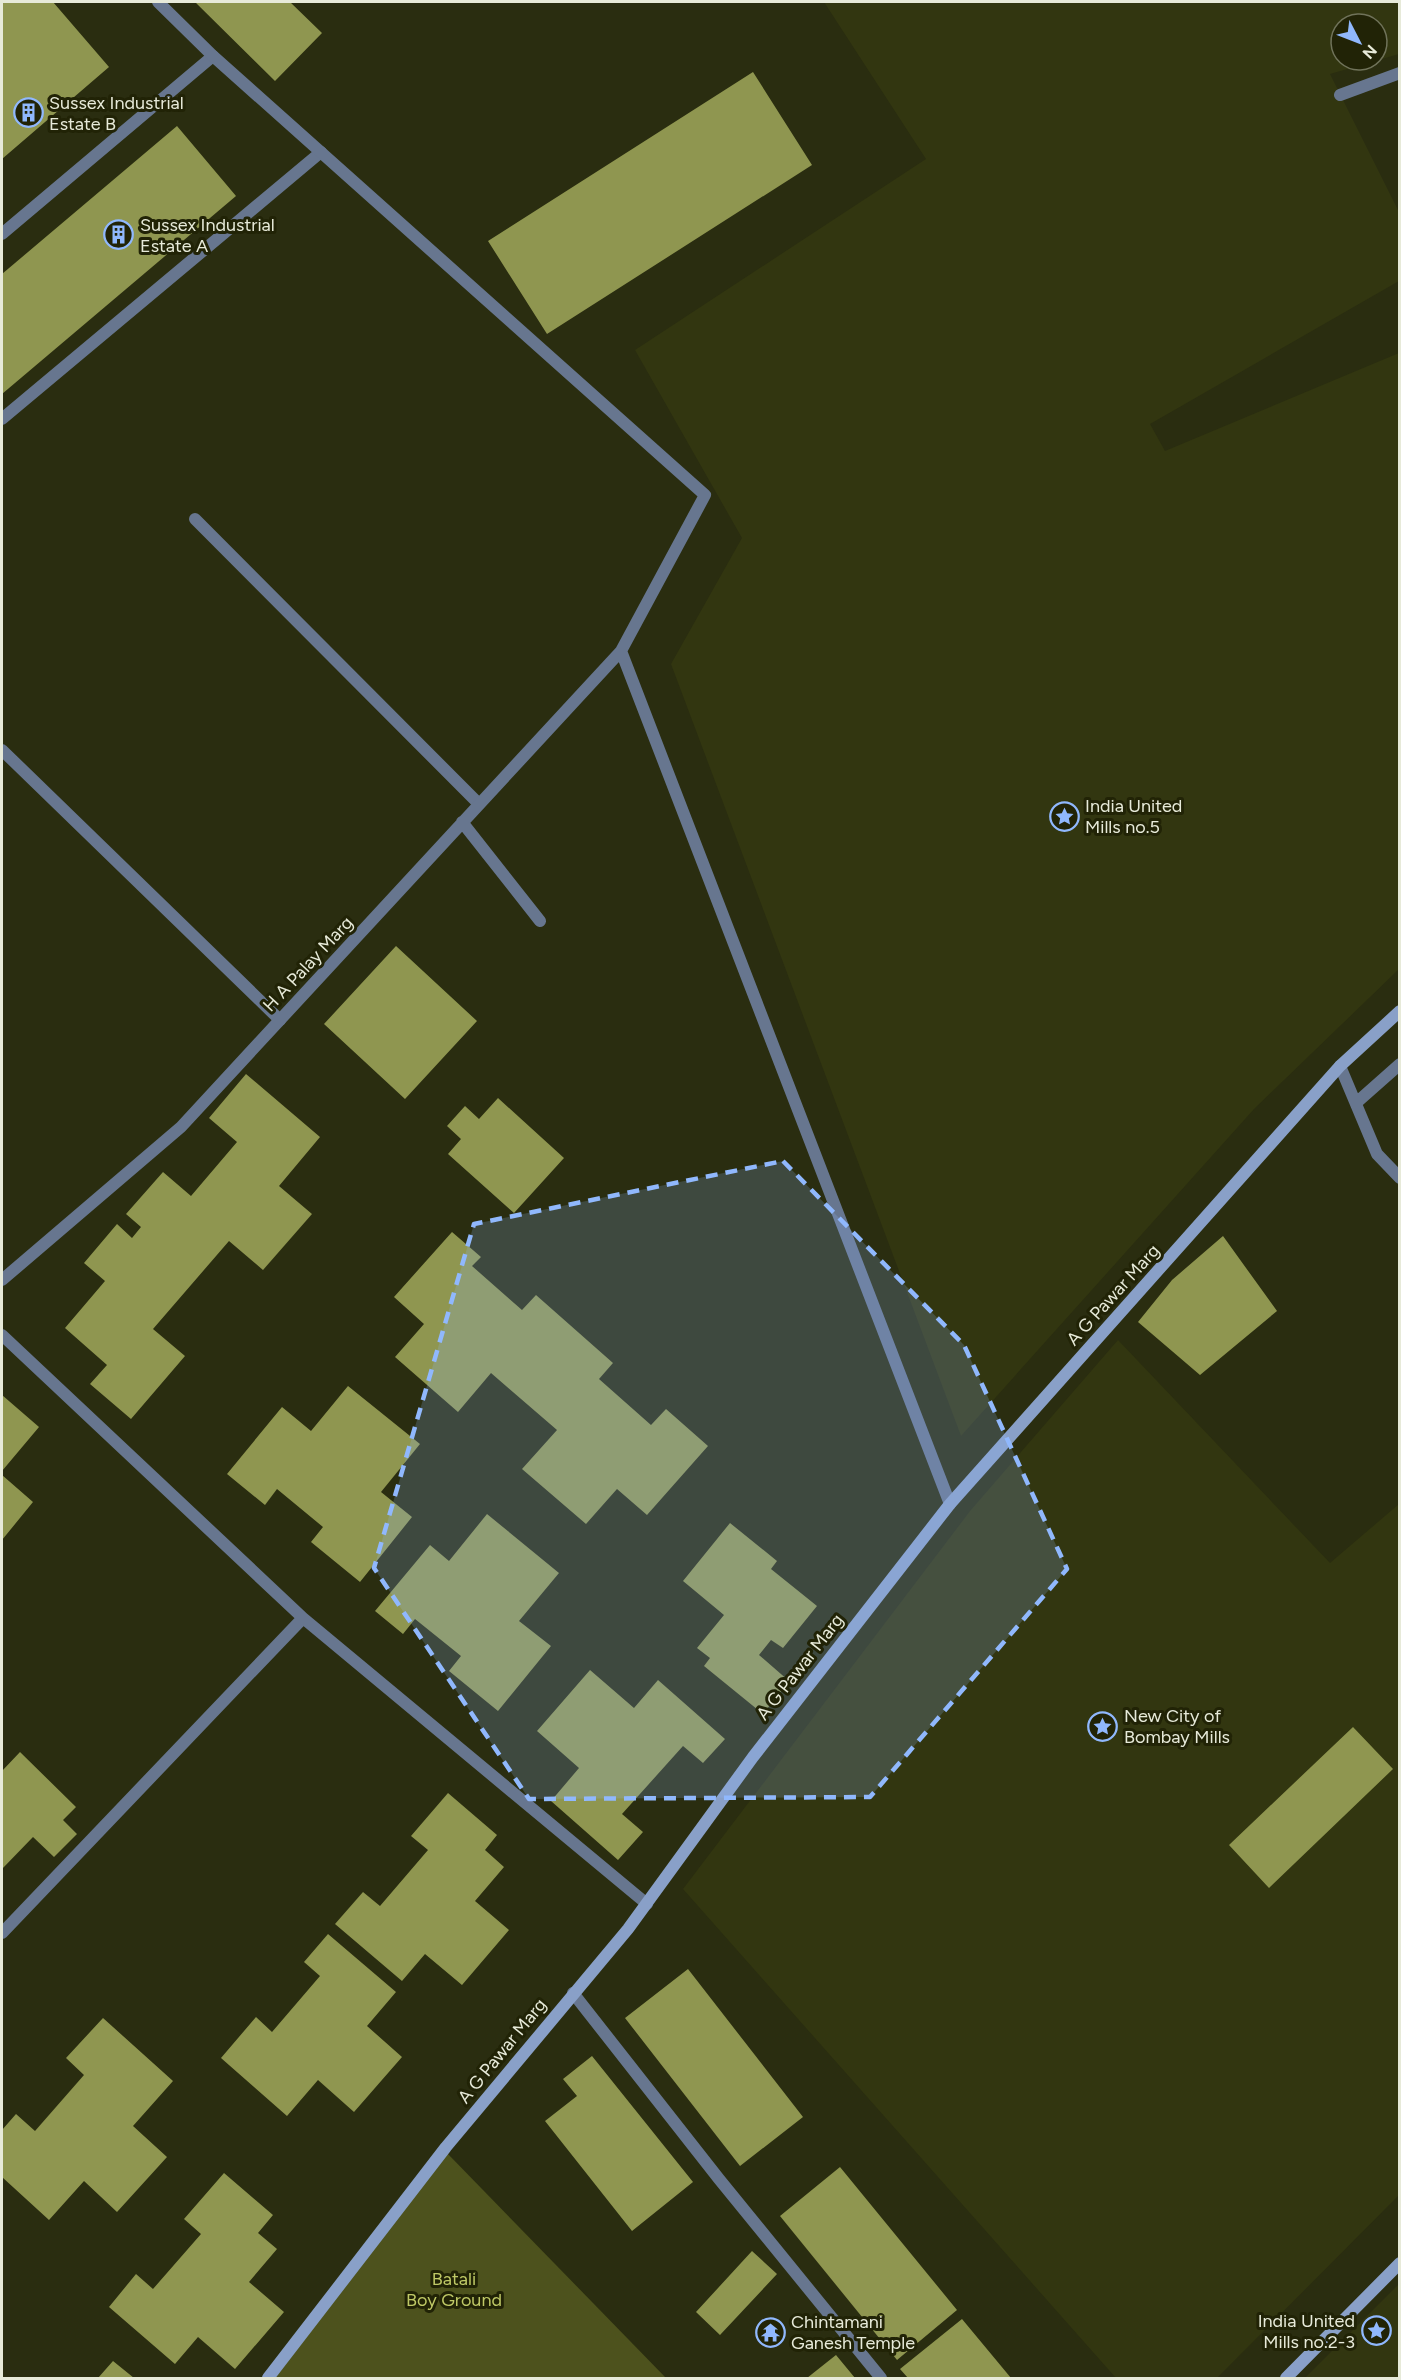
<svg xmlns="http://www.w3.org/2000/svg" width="1401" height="2380" font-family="Figtree,sans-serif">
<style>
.built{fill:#323610;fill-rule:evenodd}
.green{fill:#4d521d}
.building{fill:#8f9650}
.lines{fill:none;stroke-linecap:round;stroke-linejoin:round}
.lane{stroke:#67768f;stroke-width:12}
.street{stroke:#67768f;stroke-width:12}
.secondary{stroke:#89a0c8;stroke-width:12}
.marked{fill:#90b8fd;fill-opacity:0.2;stroke:#90b8fd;stroke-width:4.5;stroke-dasharray:12 8;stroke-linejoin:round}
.labels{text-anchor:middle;stroke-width:6;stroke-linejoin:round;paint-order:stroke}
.poi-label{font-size:18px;fill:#e7ead9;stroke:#212306;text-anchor:start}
.street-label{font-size:18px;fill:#e7ead9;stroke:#212306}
.park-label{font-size:18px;fill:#bfc966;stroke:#212306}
</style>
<rect width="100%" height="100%" fill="#2a2d10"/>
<!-- built -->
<path class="built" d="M 824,2 L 1399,2 L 1399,54 L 1330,74 L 1399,212 L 1399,281 L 1150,424 L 1165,451 L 1399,353 L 1399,969 L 1254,1109 L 961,1436 L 671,664 L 742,538 L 635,350 L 926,159 ZM 1341,24 L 1377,24 L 1377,60 L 1341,60 Z
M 1118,1340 L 1330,1563 L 1399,1504 L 1399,2195 L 1217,2378 L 1116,2378 L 683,1889 L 970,1511 Z
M 1399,2284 L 1399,2378 L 1305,2378 Z"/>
<!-- green -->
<path class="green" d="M 447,2153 L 666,2378 L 275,2378 Z"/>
<!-- building -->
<path class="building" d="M 3,2 L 53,2 L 109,67 L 2,159 Z
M 195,2 L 290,2 L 322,33 L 275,81 Z
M 753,72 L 812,165 L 547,334 L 488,241 Z
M 177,126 L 236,196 L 2,394 L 2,274 Z
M 396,946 L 477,1021 L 405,1099 L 324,1024 Z
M 246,1074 L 320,1137 L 279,1186 L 312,1214 L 263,1270 L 229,1241 L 153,1329 L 185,1356 L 131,1419 L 90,1384 L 107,1365 L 65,1328 L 105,1281 L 84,1263 L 117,1224 L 132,1238 L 141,1227 L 126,1214 L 163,1172 L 191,1196 L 237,1142 L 209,1118 Z
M 498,1098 L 564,1158 L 514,1213 L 448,1154 L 461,1139 L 447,1126 L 465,1106 L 479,1119 Z
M 452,1232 L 481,1257 L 472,1266 L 522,1310 L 536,1295 L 613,1363 L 599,1379 L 651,1425 L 666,1409 L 708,1446 L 647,1515 L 617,1489 L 586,1524 L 522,1469 L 557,1430 L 491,1373 L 458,1412 L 395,1357 L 424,1324 L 394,1297 Z
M 1223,1236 L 1277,1311 L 1200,1375 L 1138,1322 L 1172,1280 Z
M 348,1386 L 420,1444 L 381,1492 L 412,1517 L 360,1582 L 311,1542 L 323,1527 L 277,1489 L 265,1505 L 227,1474 L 282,1407 L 311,1431 Z
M 2,1395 L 39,1427 L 2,1471 Z
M 2,1475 L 33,1502 L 2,1540 Z
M 487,1514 L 559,1573 L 519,1621 L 551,1646 L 498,1711 L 449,1671 L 461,1656 L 415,1619 L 403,1634 L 375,1611 L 430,1545 L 449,1561 Z
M 730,1523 L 777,1561 L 771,1569 L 817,1606 L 783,1648 L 771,1640 L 759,1655 L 789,1681 L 763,1714 L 704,1666 L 710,1658 L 697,1648 L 724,1615 L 683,1581 Z
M 590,1670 L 634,1708 L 658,1680 L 725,1739 L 703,1763 L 683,1746 L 622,1814 L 643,1832 L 618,1860 L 551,1801 L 579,1768 L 537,1731 Z
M 1353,1727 L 1393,1769 L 1269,1888 L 1229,1845 Z
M 20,1752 L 76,1807 L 63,1820 L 77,1834 L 54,1857 L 33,1837 L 2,1869 L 2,1771 Z
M 448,1793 L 497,1835 L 485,1850 L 504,1867 L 475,1901 L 509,1930 L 462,1985 L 425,1954 L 402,1981 L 335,1924 L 363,1892 L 380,1906 L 428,1850 L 411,1836 Z
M 328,1934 L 396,1992 L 367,2026 L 402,2057 L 354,2112 L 318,2080 L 287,2116 L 221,2058 L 256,2017 L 272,2032 L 320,1976 L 304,1962 Z
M 688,1969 L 803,2117 L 740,2166 L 625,2018 Z
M 103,2018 L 173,2081 L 133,2126 L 167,2157 L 117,2212 L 84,2181 L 49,2220 L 2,2177 L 2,2130 L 16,2114 L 35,2131 L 84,2075 L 66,2058 Z
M 592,2056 L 693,2182 L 632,2231 L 545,2121 L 577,2096 L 563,2079 Z
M 840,2167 L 957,2310 L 897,2360 L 780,2216 Z
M 224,2173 L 273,2215 L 258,2233 L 277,2249 L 249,2282 L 284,2312 L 235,2369 L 198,2337 L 175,2364 L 109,2307 L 136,2274 L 153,2289 L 201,2234 L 184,2219 Z
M 752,2251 L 777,2274 L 720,2335 L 696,2312 Z
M 962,2319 L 1011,2378 L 908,2378 L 900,2369 Z
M 836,2355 L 855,2378 L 807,2378 Z
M 113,2361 L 134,2378 L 98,2378 Z"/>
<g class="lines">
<!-- lane -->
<path class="lane" d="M 2,234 L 213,56
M 2,419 L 321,152
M 195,519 L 479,804
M 2,750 L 280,1020
M 1340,1066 L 1377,1154 L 1400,1178
M 1356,1103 L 1400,1064"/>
<!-- street -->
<path class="street" d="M 158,2 L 213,56 L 705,495 L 621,651 L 950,1504
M 1340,95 L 1400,73
M 462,822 L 540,921
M 2,1280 L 181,1127 L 621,651
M 2,1335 L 303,1618 L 647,1904
M 2,1933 L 303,1618
M 573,1993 L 719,2179 L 881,2378"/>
<!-- secondary -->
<path class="secondary" d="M 268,2378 L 446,2147 L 628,1929 L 753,1757 L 950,1504 L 1340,1066 L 1400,1011
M 1286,2378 L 1400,2263"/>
</g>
<!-- marked area -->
<path class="marked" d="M 783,1161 L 964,1345 L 1067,1569 L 870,1797 L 529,1799 L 374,1568 L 474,1224 Z"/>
<!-- icons -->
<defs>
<symbol id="building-ring" viewBox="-11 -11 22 22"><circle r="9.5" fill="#212306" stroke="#90b8fd" stroke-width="1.5"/><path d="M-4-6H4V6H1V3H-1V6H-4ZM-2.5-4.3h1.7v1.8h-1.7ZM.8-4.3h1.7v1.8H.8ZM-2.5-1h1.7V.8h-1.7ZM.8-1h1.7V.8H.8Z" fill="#90b8fd"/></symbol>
<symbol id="sight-ring" viewBox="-11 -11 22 22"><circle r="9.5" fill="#212306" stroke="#90b8fd" stroke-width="1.5"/><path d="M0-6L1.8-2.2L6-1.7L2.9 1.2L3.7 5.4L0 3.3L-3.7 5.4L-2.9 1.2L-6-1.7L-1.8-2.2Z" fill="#90b8fd"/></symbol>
<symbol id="temple-ring" viewBox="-11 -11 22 22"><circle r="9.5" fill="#212306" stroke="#90b8fd" stroke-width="1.5"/><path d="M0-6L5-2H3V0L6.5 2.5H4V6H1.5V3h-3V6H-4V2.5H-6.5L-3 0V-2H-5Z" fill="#90b8fd"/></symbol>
</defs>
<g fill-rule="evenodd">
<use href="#building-ring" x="12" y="96" width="33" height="33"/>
<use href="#building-ring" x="102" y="218" width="33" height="33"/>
<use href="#sight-ring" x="1048" y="800" width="33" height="33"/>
<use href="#sight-ring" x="1086" y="1710" width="33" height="33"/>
<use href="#sight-ring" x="1360" y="2314" width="33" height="33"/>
<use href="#temple-ring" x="754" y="2316" width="33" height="33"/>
</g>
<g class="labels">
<!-- poi labels -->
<g class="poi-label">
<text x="49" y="109">Sussex Industrial<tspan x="49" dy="21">Estate B</tspan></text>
<text x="140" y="231">Sussex Industrial<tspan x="140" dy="21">Estate A</tspan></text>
<text x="1085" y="812">India United<tspan x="1085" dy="21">Mills no.5</tspan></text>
<text x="1124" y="1722">New City of<tspan x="1124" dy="21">Bombay Mills</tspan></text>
<text x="1355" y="2327" text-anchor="end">India United<tspan x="1355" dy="21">Mills no.2-3</tspan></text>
<text x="791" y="2328">Chintamani<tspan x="791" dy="21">Ganesh Temple</tspan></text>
</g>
<!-- street labels -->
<g class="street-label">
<text transform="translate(308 964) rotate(-47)" y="6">H A Palay Marg</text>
<text transform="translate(1113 1295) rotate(-48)" y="6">A G Pawar Marg</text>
<text transform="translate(800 1667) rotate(-52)" y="6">A G Pawar Marg</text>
<text transform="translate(502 2051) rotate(-51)" y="6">A G Pawar Marg</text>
</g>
<!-- park labels -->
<g class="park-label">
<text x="454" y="2285">Batali<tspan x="454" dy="21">Boy Ground</tspan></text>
</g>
</g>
<!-- border -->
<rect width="1401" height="2380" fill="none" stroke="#e7ead9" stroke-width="6"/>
<!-- north arrow -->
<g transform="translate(1359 42) rotate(132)"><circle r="28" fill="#212306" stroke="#70735a" stroke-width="1.5"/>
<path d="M0-4.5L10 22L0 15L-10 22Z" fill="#90b8fd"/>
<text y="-9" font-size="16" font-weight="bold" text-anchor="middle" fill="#e7ead9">N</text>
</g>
</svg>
